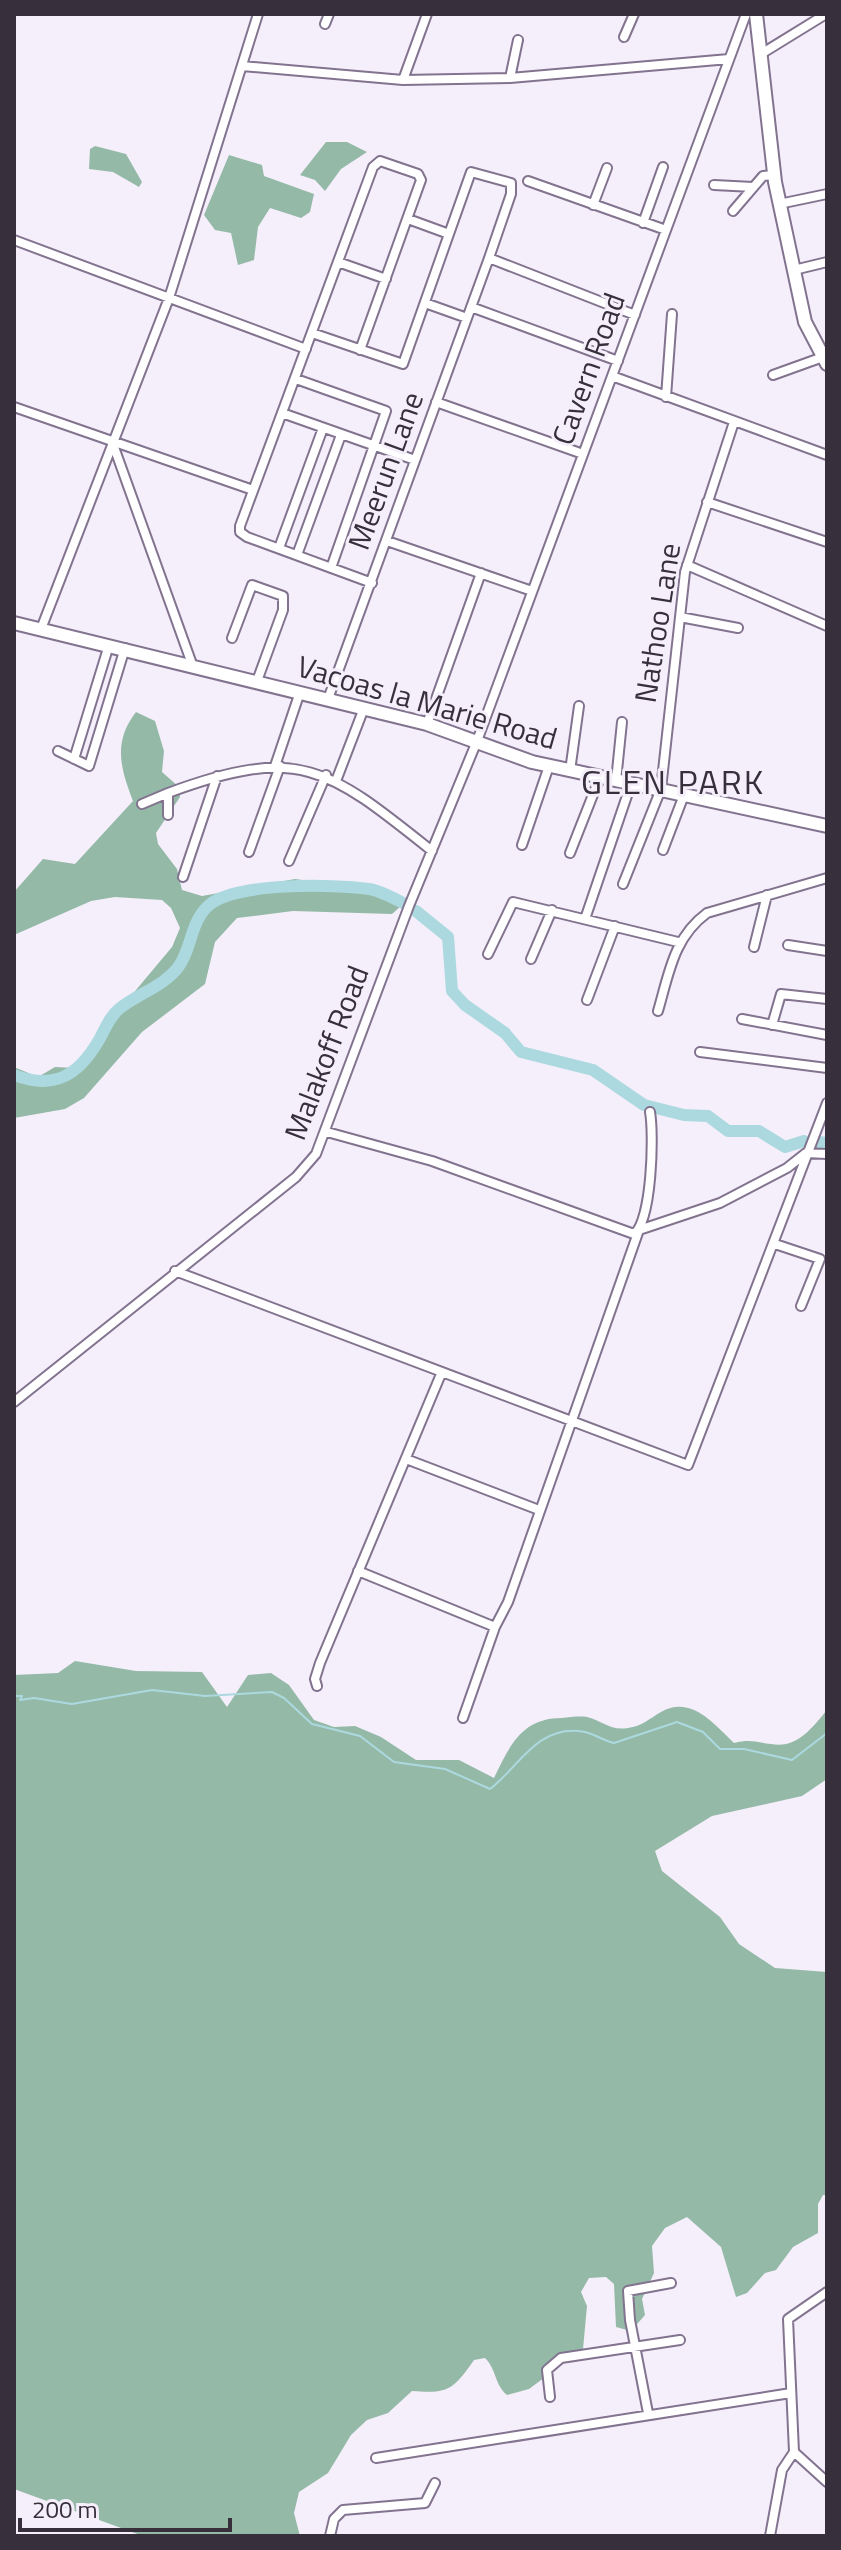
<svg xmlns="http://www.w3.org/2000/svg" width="841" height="2550" font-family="'Titillium Web',sans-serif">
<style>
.forest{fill:#94b9a7}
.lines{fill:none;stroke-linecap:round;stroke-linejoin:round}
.stream{stroke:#acd9df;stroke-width:2}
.river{stroke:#acd9df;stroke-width:12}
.minor-casing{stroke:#82738f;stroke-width:12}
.secondary-casing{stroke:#82738f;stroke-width:16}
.minor{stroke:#fff;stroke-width:8}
.secondary{stroke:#fff;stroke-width:12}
.labels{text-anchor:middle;stroke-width:6;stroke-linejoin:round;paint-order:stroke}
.street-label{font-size:30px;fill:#37303c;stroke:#f5effb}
.quarter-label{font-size:34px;letter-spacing:2px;fill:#37303c;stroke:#f5effb}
</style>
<rect width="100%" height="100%" fill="#f5effb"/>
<!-- forest -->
<path class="forest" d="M 326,142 L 347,142 L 367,152 L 341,169 L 325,191 L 315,180 L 300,175 Z
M 95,146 L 126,154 L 142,182 L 139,187 L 113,172 L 89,169 L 90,149 Z
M 229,155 L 262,165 L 264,176 L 314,194 L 310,212 L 301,218 L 270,208 L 258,227 L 254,260 L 238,265 L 231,233 L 215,230 L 204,215 Z
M 136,712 L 155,721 L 164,751 L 162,772 L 179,787 L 180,797 L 156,833 L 158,844 L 177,869 L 182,890 L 202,896 L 295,879 L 385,891 L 396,897 L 401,906 L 392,914 L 293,911 L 237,918 L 215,942 L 205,984 L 142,1032 L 84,1098 L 65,1109 L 14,1118 L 14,1067 L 38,1077 L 55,1067 L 76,1068 L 85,1063 L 105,1027 L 172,947 L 180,928 L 171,908 L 162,900 L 115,897 L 91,901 L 14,935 L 14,892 L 43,859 L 75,864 L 133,801 C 120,767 113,742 136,712 Z
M 75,1661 L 136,1671 L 202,1672 L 227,1707 L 248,1675 L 271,1673 L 289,1685 L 314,1720 L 334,1727 L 355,1726 L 381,1737 L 416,1760 L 459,1760 L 494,1778 C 510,1745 522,1718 562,1718 C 570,1717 580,1716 587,1717 C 603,1721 610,1731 628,1728 C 642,1726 649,1719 661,1712 C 691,1695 714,1724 734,1743 C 750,1739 755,1742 771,1744 C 797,1749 812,1728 827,1710 L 827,1779 L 802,1796 L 712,1816 L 655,1851 L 662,1871 L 720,1917 L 739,1944 L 775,1968 L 827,1972 L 827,2195 L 823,2195 L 818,2204 L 818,2233 L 793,2247 L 776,2270 L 765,2273 L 747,2293 L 736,2297 L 721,2247 L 687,2217 L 665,2228 L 652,2246 L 654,2273 L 642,2299 L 645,2315 L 631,2331 L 616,2327 L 614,2284 L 606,2277 L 589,2278 L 581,2292 L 587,2306 L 583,2349 L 529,2389 L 507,2395 C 494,2384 497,2370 485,2358 L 474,2360 C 453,2390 448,2394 412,2391 L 388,2413 L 367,2420 L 351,2435 L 328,2473 L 299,2492 L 294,2513 L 300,2536 L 143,2536 L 14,2489 L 14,1675 L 58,1673 Z"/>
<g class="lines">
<!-- stream -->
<path class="stream" d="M 14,1696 L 22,1696 L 20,1700 L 34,1698 L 72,1704 L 152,1690 L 205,1696 L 272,1692 L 284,1698 L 312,1724 L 360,1736 L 394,1762 L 445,1769 L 490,1789 C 519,1767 535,1728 578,1731 C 591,1731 601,1740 614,1743 L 677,1722 L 703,1732 L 720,1749 L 744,1749 L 792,1760 L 827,1733"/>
<!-- river -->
<path class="river" d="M 416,911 L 448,937 L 452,991 L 465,1005 L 505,1033 L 521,1052 L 593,1070 L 644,1105 L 684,1115 L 708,1116 L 728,1131 L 759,1131 L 785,1147 L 804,1141
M 14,1075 C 54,1090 78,1076 99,1040 C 105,1029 110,1016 119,1009 C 137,994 165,986 179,966 C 192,948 190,923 208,906 C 234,882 334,884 369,889 C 382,891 397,900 409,906
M 818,1142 L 827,1143"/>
<defs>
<path id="minor" d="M 325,24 L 329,14
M 624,37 L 634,14
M 518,40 L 510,78 L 729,59
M 761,54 L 826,14
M 242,66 L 403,80 L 510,78
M 403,80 L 427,14
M 528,181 L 666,230
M 714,185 L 753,187
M 779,204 L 827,194
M 593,205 L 607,168
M 733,211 L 763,176 L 774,175
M 643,223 L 663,167
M 14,240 L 306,349
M 489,258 L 635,315
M 338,262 L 386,279
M 794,270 L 827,262
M 425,303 L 467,318
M 471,307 L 618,361
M 312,333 L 403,364 L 449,234 L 408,219
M 360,350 L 421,180 L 418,174 L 380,161 L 373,167 L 240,526 L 240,532 L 247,537 L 372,583
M 773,375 L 823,357
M 612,376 L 827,455
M 296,379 L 386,411 L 331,568
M 666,397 L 672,314
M 436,402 L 583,454
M 14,407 L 253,490
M 282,413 L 415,460
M 114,447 L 192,664
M 707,502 L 827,542
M 387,541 L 532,591
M 279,548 L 323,428
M 297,555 L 341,435
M 687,565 L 827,626
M 680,617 L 738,628
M 41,629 L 169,298 L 258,14
M 232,638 L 252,585 L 283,596 L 283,610 L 257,681
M 328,699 L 489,258 L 511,194 L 511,183 L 471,172 L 449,234
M 427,724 L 481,573
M 58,751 L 89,766 L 125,648
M 74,759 L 109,645
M 275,766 L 300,692
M 570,771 L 579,706
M 336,781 L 364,708
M 616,781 L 622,722
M 142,804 L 168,793
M 168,815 L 168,793 C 300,744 328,768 432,851
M 522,845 L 549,766
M 663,850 L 684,795
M 249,852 L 280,766
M 570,853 L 600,777
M 289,861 L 326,775
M 183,877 L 217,776
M 623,884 L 661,789 L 685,572 L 734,422
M 585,919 L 631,784
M 788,945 L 827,951
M 754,947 L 767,895
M 488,954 L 513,902 L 678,942
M 531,959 L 552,910
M 587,1000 L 615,926
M 658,1011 C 669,973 674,937 707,913 L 827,878
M 742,1019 L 827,1035
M 772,1025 L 781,994 L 827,999
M 700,1052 L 827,1068
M 327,1132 L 432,1161 L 634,1234 C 652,1221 654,1134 650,1112
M 775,1244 L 820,1259 L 801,1306
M 175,1271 L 688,1465 L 827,1103
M 14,1402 L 296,1177 L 316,1154 L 409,906 L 477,741 L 746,14
M 406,1459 L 539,1510
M 358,1571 L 495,1627 L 463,1718
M 495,1627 L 508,1602 L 639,1230 L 720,1203 L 787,1168 L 806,1153 L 827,1154
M 317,1686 L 315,1679 L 320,1663 L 441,1374
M 550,2397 L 547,2370 L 561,2358 L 680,2340
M 648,2413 L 630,2320 L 628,2291 L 671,2283
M 794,2452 L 827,2482
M 376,2458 L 791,2393
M 330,2536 L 334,2519 L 343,2510 L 425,2503 L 435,2483
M 770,2536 L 782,2470 L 794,2452 L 788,2319 L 827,2292"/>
<path id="secondary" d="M 756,14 L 775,182 L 805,322 L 827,364
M 14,623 L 427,724 L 532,762 L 827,826"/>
</defs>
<!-- minor casing -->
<use href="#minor" class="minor-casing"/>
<!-- secondary casing -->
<use href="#secondary" class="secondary-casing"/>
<!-- minor -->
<use href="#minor" class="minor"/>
<!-- secondary -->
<use href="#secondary" class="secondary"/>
</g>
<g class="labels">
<!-- street labels -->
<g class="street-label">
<text transform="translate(589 369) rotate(-70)" y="10">Cavern Road</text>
<text transform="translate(386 471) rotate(-70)" y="10">Meerun Lane</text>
<text transform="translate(658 623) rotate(-81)" y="10">Nathoo Lane</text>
<text transform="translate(427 703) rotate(16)" y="10">Vacoas la Marie Road</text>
<text transform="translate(327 1053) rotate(-69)" y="10">Malakoff Road</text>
</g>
<!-- quarter labels -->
<g class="quarter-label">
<text x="673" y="794">GLEN PARK</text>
</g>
</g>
<!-- border -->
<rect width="841" height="2550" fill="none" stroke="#37303c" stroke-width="32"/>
<!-- scale -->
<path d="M20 2518v12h210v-12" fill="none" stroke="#37303c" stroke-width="4"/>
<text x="32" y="2518" font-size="24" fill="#37303c" stroke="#f5effb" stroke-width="6" paint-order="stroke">200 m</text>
</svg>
